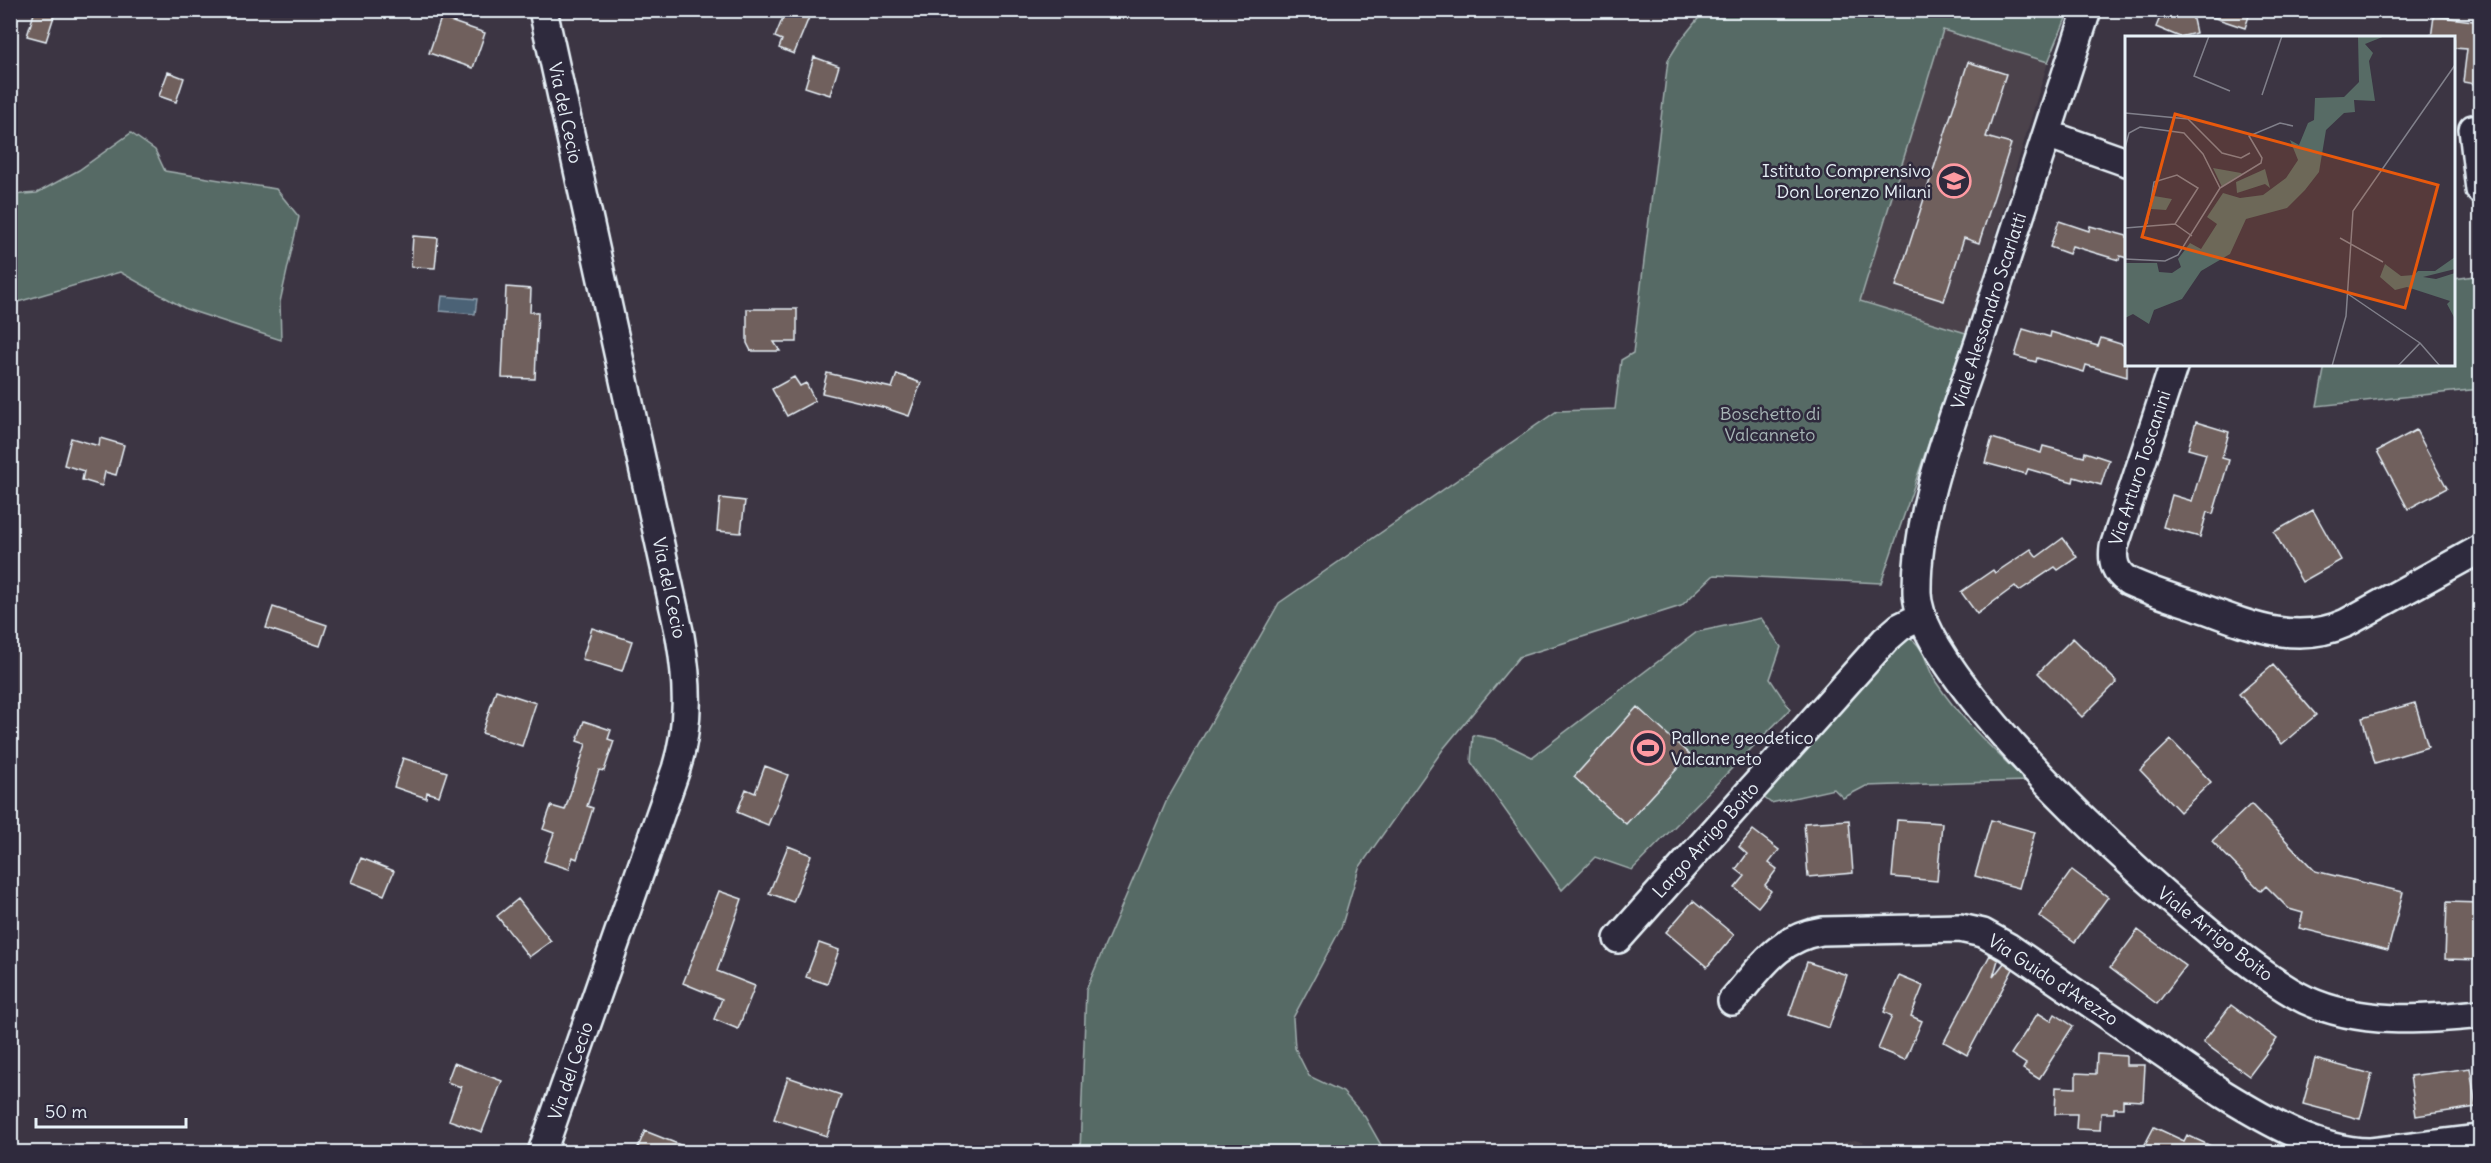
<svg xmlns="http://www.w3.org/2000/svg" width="2491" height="1163" font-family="Delius,sans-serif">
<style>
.built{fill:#4c424b}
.green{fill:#576b65;stroke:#a0aeae;stroke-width:1.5}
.water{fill:#4b6276;stroke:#8a9baa;stroke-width:1.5}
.building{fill:#70605d;stroke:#e8f1f8;stroke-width:1.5}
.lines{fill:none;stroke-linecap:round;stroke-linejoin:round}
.minor-casing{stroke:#e8f1f8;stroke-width:32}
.minor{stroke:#2f2a3d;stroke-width:27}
.labels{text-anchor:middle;stroke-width:5;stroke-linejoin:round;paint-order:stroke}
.street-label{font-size:18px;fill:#e8f1f8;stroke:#2f2a3d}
.poi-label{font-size:18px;fill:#e8f1f8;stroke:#2f2a3d;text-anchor:end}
.park-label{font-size:18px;fill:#a7b5b6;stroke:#2f2a3d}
.inset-road{fill:none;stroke:#81808b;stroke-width:1.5}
.view{fill:#e8590c;fill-opacity:0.15;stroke:#e8590c;stroke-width:3}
.inset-edge{fill:none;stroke:#e8f1f8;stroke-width:3}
</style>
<rect width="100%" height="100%" fill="#3c3543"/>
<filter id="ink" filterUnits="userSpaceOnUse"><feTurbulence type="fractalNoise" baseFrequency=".0167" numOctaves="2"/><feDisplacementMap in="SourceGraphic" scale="12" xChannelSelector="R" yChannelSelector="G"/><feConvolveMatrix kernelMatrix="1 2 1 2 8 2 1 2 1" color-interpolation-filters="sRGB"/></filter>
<g filter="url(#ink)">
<!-- built -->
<path class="built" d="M 1943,30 L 2048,62 L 1966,333 L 1860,301 Z
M 1855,1140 L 1891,1152 L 1821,1152 L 1821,1148 Z"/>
<!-- green -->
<path class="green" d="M 1705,10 L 2069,11 L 2048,62 L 1943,30 L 1860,301 L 1966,333 L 1881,583 L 1714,575 L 1681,606 L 1519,657 L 1444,748 L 1359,868 L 1341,928 L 1293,1018 L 1295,1048 L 1309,1076 L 1343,1092 L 1365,1117 L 1385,1152 L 1080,1152 L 1086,990 L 1166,802 L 1279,603 L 1557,411 L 1615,409 L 1621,360 L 1633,353 L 1668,60 L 1680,41 Z
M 131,133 L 155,150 L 165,171 L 276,189 L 299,217 L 280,302 L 281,340 L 186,309 L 120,272 L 11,304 L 11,195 L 37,193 L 79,170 Z
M 2474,276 L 2480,355 L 2480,389 L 2317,406 L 2325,365 L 2454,364 L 2454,279 Z
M 1761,618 L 1781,647 L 1770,679 L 1790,709 L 1632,870 L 1595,857 L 1562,890 L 1471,762 L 1473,735 L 1495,739 L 1532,757 L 1697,632 Z
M 1908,636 C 1928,651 1924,663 1936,682 C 1961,720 1994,750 2026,781 L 1866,786 L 1843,798 L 1834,789 L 1771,803 L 1759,794 L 1892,645 Z"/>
<!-- water -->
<path class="water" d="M 442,296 L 477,299 L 475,314 L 440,311 Z"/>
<!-- building -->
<path class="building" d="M 35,10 L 56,10 L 46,41 L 27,36 Z
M 786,10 L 812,10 L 794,54 L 779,48 L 782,40 L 775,37 Z
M 2163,10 L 2191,10 L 2196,33 L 2180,37 L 2156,27 Z
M 2201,10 L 2251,10 L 2245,28 L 2200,13 Z
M 2434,16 L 2481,22 L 2481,85 L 2463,82 L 2467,49 L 2454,48 L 2454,38 L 2431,38 Z
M 441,18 L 485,33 L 473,68 L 429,53 Z
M 814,57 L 839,66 L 830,95 L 805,87 Z
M 1968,62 L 2006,74 L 1986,137 L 2011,144 L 1979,243 L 1964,238 L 1944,301 L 1896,286 Z
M 168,72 L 184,78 L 176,102 L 159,96 Z
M 2059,221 L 2089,231 L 2090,226 L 2127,236 L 2127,258 L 2120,256 L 2119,260 L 2072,246 L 2069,254 L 2050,247 Z
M 413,236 L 438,238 L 435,268 L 411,267 Z
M 506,287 L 531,289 L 530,312 L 538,312 L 535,379 L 502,378 Z
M 747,309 L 797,309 L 797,342 L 774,342 L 780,351 L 751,351 L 747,343 Z
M 2023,329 L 2050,337 L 2051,332 L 2098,346 L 2101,338 L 2127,346 L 2127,377 L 2086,365 L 2084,372 L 2037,358 L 2036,362 L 2015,356 Z
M 827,373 L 892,388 L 897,374 L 921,383 L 909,416 L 882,407 L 822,393 Z
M 794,377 L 800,386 L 806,383 L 815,401 L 787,416 L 772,389 Z
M 2196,422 L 2229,432 L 2222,458 L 2229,460 L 2213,514 L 2207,512 L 2200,537 L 2163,527 L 2172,495 L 2192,501 L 2206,454 L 2188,449 Z
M 2416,430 L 2447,488 L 2408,509 L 2377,451 Z
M 71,438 L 99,446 L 100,438 L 124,445 L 116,475 L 105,472 L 102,486 L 82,480 L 84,471 L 64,465 Z
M 1992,438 L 2041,453 L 2043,446 L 2084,457 L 2085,452 L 2109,460 L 2101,485 L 2074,477 L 2073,482 L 2028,469 L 2026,474 L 1985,463 Z
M 720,498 L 745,501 L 741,533 L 717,531 Z
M 2313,510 L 2341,560 L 2302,582 L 2274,532 Z
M 2063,538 L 2077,557 L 2058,570 L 2055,567 L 2019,591 L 2015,586 L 1977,614 L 1961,592 L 1993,570 L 1995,573 L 2031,549 L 2037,557 Z
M 273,607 L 327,625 L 320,646 L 266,628 Z
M 592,628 L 632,641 L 622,671 L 582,659 Z
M 2073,638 L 2117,682 L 2082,717 L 2038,673 Z
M 2273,665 L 2316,715 L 2282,744 L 2239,694 Z
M 496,690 L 536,703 L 522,746 L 482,733 Z
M 2415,703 L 2428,747 L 2375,763 L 2362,718 Z
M 1637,707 L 1690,755 L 1626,824 L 1574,777 Z
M 584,721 L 611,730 L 608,739 L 614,741 L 604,771 L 599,770 L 587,806 L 593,808 L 577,859 L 573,857 L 569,869 L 544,861 L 554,833 L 543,829 L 551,806 L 565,810 L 586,744 L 577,741 Z
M 2171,740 L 2211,782 L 2180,812 L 2140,770 Z
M 403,758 L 447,772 L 439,796 L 427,792 L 426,798 L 394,787 Z
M 765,766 L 788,775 L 768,825 L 737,812 L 746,789 L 755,793 Z
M 2251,804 L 2315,871 L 2403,892 L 2388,950 L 2299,928 L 2303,913 L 2289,909 L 2266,886 L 2261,891 L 2212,841 Z
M 1849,820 L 1853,873 L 1808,877 L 1804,823 Z
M 1897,820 L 1942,823 L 1937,881 L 1892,877 Z
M 1991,820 L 2035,832 L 2019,888 L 1975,876 Z
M 1753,830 L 1779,850 L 1769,863 L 1777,869 L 1765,885 L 1771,891 L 1758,907 L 1735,888 L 1745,876 L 1736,869 L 1747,854 L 1739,847 Z
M 788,846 L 811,855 L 793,902 L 769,893 Z
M 361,858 L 394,871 L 384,895 L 351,882 Z
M 2072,870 L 2108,897 L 2075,942 L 2039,916 Z
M 719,891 L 742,899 L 717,971 L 755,986 L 738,1029 L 714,1019 L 722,999 L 683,983 Z
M 518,899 L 551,941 L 529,957 L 497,916 Z
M 1693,901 L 1734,935 L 1707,967 L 1666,932 Z
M 2447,902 L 2481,903 L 2481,960 L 2445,959 Z
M 2138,930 L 2186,966 L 2157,1004 L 2110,968 Z
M 819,943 L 839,950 L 827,984 L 806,977 Z
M 1990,955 L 1998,960 L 1993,977 L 2004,963 L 2013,969 L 1967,1055 L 1944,1042 Z
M 1807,962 L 1847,975 L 1829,1028 L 1789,1015 Z
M 1899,976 L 1923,986 L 1911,1016 L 1922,1021 L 1905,1060 L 1878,1049 L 1892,1016 L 1884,1012 Z
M 2231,1005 L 2277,1039 L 2249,1076 L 2203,1042 Z
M 2038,1013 L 2051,1021 L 2055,1014 L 2073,1026 L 2039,1079 L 2023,1069 L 2026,1064 L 2011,1054 Z
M 2097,1054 L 2126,1056 L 2126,1065 L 2145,1065 L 2143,1101 L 2123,1100 L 2123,1108 L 2114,1108 L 2114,1113 L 2101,1113 L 2100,1130 L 2076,1129 L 2077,1114 L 2055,1114 L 2056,1087 L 2076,1088 L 2076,1073 L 2096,1074 Z
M 2315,1059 L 2372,1074 L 2360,1119 L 2303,1104 Z
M 454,1063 L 502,1081 L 482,1132 L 449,1120 L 461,1087 L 447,1082 Z
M 2470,1068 L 2476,1107 L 2416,1116 L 2410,1076 Z
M 788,1077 L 841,1095 L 827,1136 L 774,1119 Z
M 2154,1127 L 2184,1141 L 2187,1135 L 2224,1152 L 2141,1152 Z
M 645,1131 L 698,1152 L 636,1152 Z"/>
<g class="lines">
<defs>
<path id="minor" d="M 2087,10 C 2051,121 2015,231 1979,342 C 1953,420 1916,509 1917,592 C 1917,684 2221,959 2306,1000 C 2360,1025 2423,1020 2480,1014
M 2473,129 L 2480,190
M 2047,134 L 2126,162
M 2174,364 L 2114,547 C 2112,562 2115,572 2128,581 C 2149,591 2172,598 2194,605 C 2243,623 2294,647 2346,623 L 2480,549
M 1618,939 L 1885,640 L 1900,627 L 1920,617
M 1732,1001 C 1760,969 1777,938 1822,931 L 1960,928 L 1983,933 L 2008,947 L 2223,1094 C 2267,1121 2317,1151 2369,1152
M 542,1152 L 676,769 C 690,724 688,682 680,636 L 543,10
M 2371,1152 L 2480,1139"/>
</defs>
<!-- minor casing -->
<use href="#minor" class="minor-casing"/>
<!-- minor -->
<use href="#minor" class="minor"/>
</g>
</g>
<!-- icons -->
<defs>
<symbol id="school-ring" viewBox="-11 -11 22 22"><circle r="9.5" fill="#2f2a3d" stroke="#ff9aa2" stroke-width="1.5"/><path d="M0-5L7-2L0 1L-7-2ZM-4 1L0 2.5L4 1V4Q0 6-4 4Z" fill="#ff9aa2"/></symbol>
<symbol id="stadium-ring" viewBox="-11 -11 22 22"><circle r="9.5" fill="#2f2a3d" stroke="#ff9aa2" stroke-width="1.5"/><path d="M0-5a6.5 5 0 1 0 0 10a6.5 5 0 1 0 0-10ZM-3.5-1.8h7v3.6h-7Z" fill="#ff9aa2"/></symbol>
</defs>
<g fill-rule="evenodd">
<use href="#school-ring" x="1935" y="162" width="38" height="38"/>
<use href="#stadium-ring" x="1629" y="729" width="38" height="38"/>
</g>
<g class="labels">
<!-- street labels -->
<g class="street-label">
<text transform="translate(565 113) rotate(78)" y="6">Via del Cecio</text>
<text transform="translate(1989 311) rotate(-72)" y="6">Viale Alessandro Scarlatti</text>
<text transform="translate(2140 468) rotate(-72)" y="6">Via Arturo Toscanini</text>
<text transform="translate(669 588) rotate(78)" y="6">Via del Cecio</text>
<text transform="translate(1706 840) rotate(-48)" y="6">Largo Arrigo Boito</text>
<text transform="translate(2215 934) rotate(38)" y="6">Viale Arrigo Boito</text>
<text transform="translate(2053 980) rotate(33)" y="6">Via Guido d'Arezzo</text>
<text transform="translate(571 1071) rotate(-71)" y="6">Via del Cecio</text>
</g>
<!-- poi labels -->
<g class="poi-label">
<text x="1931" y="177">Istituto Comprensivo<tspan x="1931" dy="21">Don Lorenzo Milani</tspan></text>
<text x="1671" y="744" text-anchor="start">Pallone geodetico<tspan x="1671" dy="21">Valcanneto</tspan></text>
</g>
<!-- park labels -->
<g class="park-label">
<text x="1770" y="420">Boschetto di<tspan x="1770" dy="21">Valcanneto</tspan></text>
</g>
</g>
<!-- overview -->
<g transform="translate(2125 36)">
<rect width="330" height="330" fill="#3c3543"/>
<path d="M 233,0 L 260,0 L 240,8 L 248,17 L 244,25 L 250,65 L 229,64 L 230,76 L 219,77 L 201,94 L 194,136 L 180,154 L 162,172 L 121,183 L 105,218 L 76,235 L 57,263 L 29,274 L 24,288 L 8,278 L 0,282 L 0,227 L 32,227 L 34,236 L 47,237 L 56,231 L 53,223 L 65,207 L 76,213 L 92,188 L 82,181 L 98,157 L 115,162 L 138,159 L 161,142 L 173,124 L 165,104 L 174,109 L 183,87 L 189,84 L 190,62 L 219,61 L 234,46 ZM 88,132 L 116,137 L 117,138 L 97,151 ZM 140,133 L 145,152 L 140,148 L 112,157 L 111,146 ZM 29,160 L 47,163 L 41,174 L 26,173 ZM 330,221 L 330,233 L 298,241 L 311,243 L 330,237 L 330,283 L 322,268 L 325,265 L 282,251 L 270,254 L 255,241 L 260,228 L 276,240 L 289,239 L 293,235 L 310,235 Z" fill="#576b65"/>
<path class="inset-road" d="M 84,0 L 69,40 L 105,55M 137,59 L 157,0M 0,77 L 63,83 L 97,117 L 116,122 L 125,117M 0,112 L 4,97 L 15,91 L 59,97 L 78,118 L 95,152M 95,152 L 136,127 L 137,122 L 124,100 L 155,87 L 168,90M 22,188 L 29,146 L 52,139 L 73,152 L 50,188M 0,192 L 50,188 L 67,200M 215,202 L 258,226M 0,223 L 40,225 L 53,219 L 95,152M 223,258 L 295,307 L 273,330M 295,307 L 315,330M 207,330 L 221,280 L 228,175 L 330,29"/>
<path class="view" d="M 50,78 L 313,149 L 280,272 L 17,201 Z"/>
<rect width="330" height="330" class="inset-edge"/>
</g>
<!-- margin -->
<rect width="2491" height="1163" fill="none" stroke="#2f2a3d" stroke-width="36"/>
<rect x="18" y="18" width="2455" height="1127" fill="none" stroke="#e8f1f8" stroke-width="2" filter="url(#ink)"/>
<!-- scale -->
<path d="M36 1118v9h150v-9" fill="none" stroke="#e8f1f8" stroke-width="3"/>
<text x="45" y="1118" font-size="18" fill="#e8f1f8" stroke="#2f2a3d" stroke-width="4.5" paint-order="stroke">50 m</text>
</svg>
